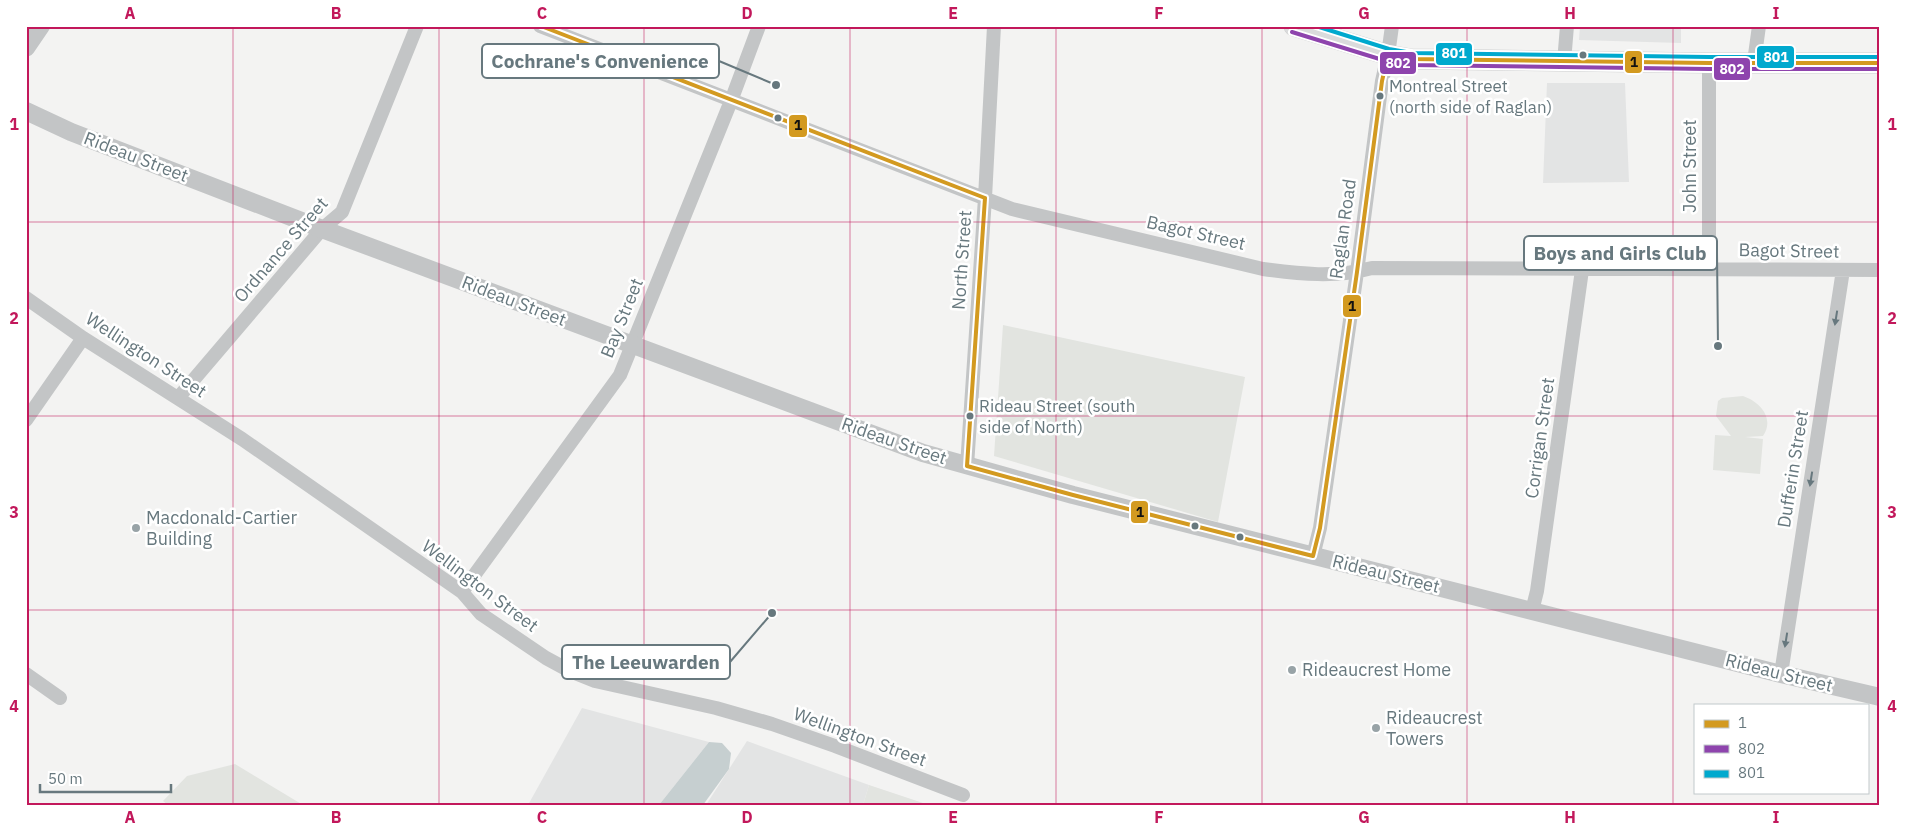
<svg xmlns="http://www.w3.org/2000/svg" width="1906" height="831" font-family="'IBM Plex Sans',sans-serif">
<style>
.built{fill:#e3e4e4}
.green{fill:#e2e4e0}
.water{fill:#c6cfd0}
.lines{fill:none;stroke-linecap:round;stroke-linejoin:round}
.secondary-casing{stroke:#cecfcf;stroke-width:21}
.minor{stroke:#c3c5c6;stroke-width:14}
.tertiary{stroke:#c3c5c6;stroke-width:18}
.secondary{stroke:#dadbdc;stroke-width:20}
.bus-1-casing{stroke:#fff;stroke-width:8}
.bus-2-casing{stroke:#fff;stroke-width:8}
.bus-3-casing{stroke:#fff;stroke-width:8}
.bus-1{stroke:#d39a20;stroke-width:4}
.bus-2{stroke:#8e44ad;stroke-width:4}
.bus-3{stroke:#00a9ce;stroke-width:4}
.oneway{fill:#67787e}
.grid{fill:none;stroke:#c2185b;stroke-width:1;stroke-opacity:0.55}
.bus-dot{fill:#67787e;stroke:#fff;stroke-width:2}
.poi-dot{fill:#98a3a7;stroke:#fff;stroke-width:2}
.labels{text-anchor:middle;stroke-width:5;stroke-linejoin:round;paint-order:stroke}
.bus-label{font-size:17px;fill:#67787e;stroke:#fff;text-anchor:start}
.street-label{font-size:18px;fill:#67787e;stroke:#fff}
.poi-label{font-size:18px;fill:#67787e;stroke:#fff;text-anchor:start}
.leader{fill:none;stroke:#67787e;stroke-width:2}
.callout-dot{fill:#67787e;stroke:#fff;stroke-width:2}
.callout{fill:#fff;stroke:#67787e;stroke-width:2}
.callout-label{font-size:19px;text-anchor:middle;font-weight:bold;fill:#67787e}
.line-badge{stroke:#fff;stroke-width:2}
.badge-label{font-size:14px;text-anchor:middle;font-weight:bold;fill:#fff}
.pale-badge-label{font-size:14px;text-anchor:middle;font-weight:bold;fill:#111}
.neatline{fill:none;stroke:#c2185b;stroke-width:2}
.grid-label{font-size:16px;text-anchor:middle;font-weight:bold;fill:#c2185b}
</style>
<rect width="100%" height="100%" fill="#f3f3f2"/>
<!-- built -->
<path class="built" d="M 1580,26 L 1681,26 L 1681,43 L 1579,40 Z
M 1547,83 L 1625,83 L 1629,182 L 1543,183 Z
M 582,708 L 709,742 L 659,805 L 528,805 Z
M 747,741 L 869,785 L 863,805 L 706,805 Z"/>
<!-- green -->
<path class="green" d="M 1003,325 L 1245,377 L 1218,522 L 994,456 Z
M 1743,396 C 1760,402 1775,418 1763,436 L 1745,437 L 1763,439 L 1760,474 L 1713,470 L 1715,435 L 1731,436 L 1716,416 L 1718,401 L 1722,398 Z
M 235,764 L 303,805 L 168,805 L 163,801 L 187,776 Z
M 869,785 L 929,805 L 863,805 Z"/>
<!-- water -->
<path class="water" d="M 709,742 L 722,743 L 731,753 L 729,769 L 703,805 L 659,805 Z"/>
<g class="lines">
<defs>
<path id="secondary" d="M 1294,26 L 1388,55 L 1411,59 L 1709,63 L 1880,63"/>
</defs>
<!-- secondary casing -->
<use href="#secondary" class="secondary-casing"/>
<!-- minor -->
<path class="minor" d="M 540,26 L 1012,209 L 1263,269 C 1300,274 1336,278 1372,268 L 1880,270
M 1564,62 L 1567,26
M 1754,62 L 1759,26
M 1709,269 L 1709,63
M 26,298 L 83,338 L 242,439 L 462,592 L 481,614 L 546,658 L 570,671 L 595,681 L 716,708 L 772,724 L 835,746 L 963,795
M 178,398 L 322,229 L 342,212 L 417,26
M 26,420 L 83,338
M 967,466 L 985,198 L 994,26
M 1313,556 L 1320,528 L 1357,272 L 1382,81 L 1388,55 L 1392,26
M 462,592 L 620,375 L 731,101 L 759,26
M 1532,611 L 1537,591 L 1582,270
M 26,674 L 60,698
M 1781,674 L 1843,270"/>
<!-- tertiary -->
<path class="tertiary" d="M 26,48 L 41,26
M 26,111 L 71,132 L 322,229 L 923,453 L 1073,495 L 1781,674 L 1880,697"/>
<!-- secondary -->
<use href="#secondary" class="secondary"/>
<defs>
<path id="bus-1" d="M 541,26 L 985,198
M 1388,55 L 1411,59 L 1709,63 L 1880,63
M 967,466 L 1073,495 L 1313,556
M 967,466 L 985,198
M 1313,556 L 1320,528 L 1357,272 L 1382,81 L 1388,55"/>
<path id="bus-2" d="M 1292,32 L 1386,61 L 1410,65 L 1709,69 L 1880,69"/>
<path id="bus-3" d="M 1316,26 L 1389,49 L 1412,53 L 1709,57 L 1880,57"/>
</defs>
<!-- bus-1 casing -->
<use href="#bus-1" class="bus-1-casing"/>
<!-- bus-2 casing -->
<use href="#bus-2" class="bus-2-casing"/>
<!-- bus-3 casing -->
<use href="#bus-3" class="bus-3-casing"/>
<!-- bus-1 -->
<use href="#bus-1" class="bus-1"/>
<!-- bus-2 -->
<use href="#bus-2" class="bus-2"/>
<!-- bus-3 -->
<use href="#bus-3" class="bus-3"/>
</g>
<!-- one-way arrows -->
<defs><path id="oneway-solid" d="M-6-.8H1V-3.2L6.5 0L1 3.2V.8H-6Z" transform="scale(1.25)"/></defs>
<g class="oneway">
<use href="#oneway-solid" transform="translate(1836 318) rotate(99)"/>
<use href="#oneway-solid" transform="translate(1811 479) rotate(99)"/>
<use href="#oneway-solid" transform="translate(1786 640) rotate(99)"/>
</g>
<!-- grid -->
<path class="grid" d="M 233,26 L 233,805M 439,26 L 439,805M 644,26 L 644,805M 850,26 L 850,805M 1056,26 L 1056,805M 1262,26 L 1262,805M 1467,26 L 1467,805M 1673,26 L 1673,805M 26,222 L 1880,222M 26,416 L 1880,416M 26,610 L 1880,610"/>
<!-- markers -->
<g class="bus-dot">
<circle cx="1583" cy="55" r="4.5"/>
<circle cx="1380" cy="96" r="4.5"/>
<circle cx="778" cy="118" r="4.5"/>
<circle cx="970" cy="416" r="4.5"/>
<circle cx="1195" cy="526" r="4.5"/>
<circle cx="1240" cy="537" r="4.5"/>
</g>
<g class="poi-dot">
<circle cx="136" cy="528" r="5"/>
<circle cx="1292" cy="670" r="5"/>
<circle cx="1376" cy="728" r="5"/>
</g>
<g class="labels">
<!-- bus labels -->
<g class="bus-label">
<text x="1389" y="92">Montreal Street<tspan x="1389" dy="21">(north side of Raglan)</tspan></text>
<text x="979" y="412">Rideau Street (south<tspan x="979" dy="21">side of North)</tspan></text>
</g>
<!-- street labels -->
<g class="street-label">
<text transform="translate(136 157) rotate(21)" y="6">Rideau Street</text>
<text transform="translate(1690 166) rotate(-90)" y="6">John Street</text>
<text transform="translate(1343 229) rotate(-82)" y="6">Raglan Road</text>
<text transform="translate(1196 233) rotate(13)" y="6">Bagot Street</text>
<text transform="translate(281 250) rotate(-49)" y="6">Ordnance Street</text>
<text transform="translate(1789 251) rotate(1)" y="6">Bagot Street</text>
<text transform="translate(962 260) rotate(-86)" y="6">North Street</text>
<text transform="translate(514 301) rotate(21)" y="6">Rideau Street</text>
<text transform="translate(622 318) rotate(-68)" y="6">Bay Street</text>
<text transform="translate(146 355) rotate(33)" y="6">Wellington Street</text>
<text transform="translate(1540 438) rotate(-82)" y="6">Corrigan Street</text>
<text transform="translate(894 441) rotate(19)" y="6">Rideau Street</text>
<text transform="translate(1793 469) rotate(-81)" y="6">Dufferin Street</text>
<text transform="translate(1386 574) rotate(14)" y="6">Rideau Street</text>
<text transform="translate(480 586) rotate(37)" y="6">Wellington Street</text>
<text transform="translate(1779 673) rotate(14)" y="6">Rideau Street</text>
<text transform="translate(860 737) rotate(20)" y="6">Wellington Street</text>
</g>
<!-- poi labels -->
<g class="poi-label">
<text x="146" y="524">Macdonald-Cartier<tspan x="146" dy="21">Building</tspan></text>
<text x="1302" y="676">Rideaucrest Home</text>
<text x="1386" y="724">Rideaucrest<tspan x="1386" dy="21">Towers</tspan></text>
</g>
</g>
<!-- callouts -->
<path class="leader" d="M776 85L719 61M1718 346L1717 253M772 613L730 662"/>
<g class="callout-dot">
<circle cx="776" cy="85" r="5"/>
<circle cx="1718" cy="346" r="5"/>
<circle cx="772" cy="613" r="5"/>
</g>
<g class="callout">
<rect x="482" y="44" width="237" height="34" rx="5"/>
<rect x="1524" y="236" width="193" height="34" rx="5"/>
<rect x="562" y="645" width="168" height="34" rx="5"/>
</g>
<g class="callout-label">
<text x="600" y="68">Cochrane's Convenience</text>
<text x="1620" y="260">Boys and Girls Club</text>
<text x="646" y="669">The Leeuwarden</text>
</g>
<g class="line-badge">
<rect x="1435" y="42" width="38" height="24" rx="5" fill="#00a9ce"/>
<rect x="1756" y="45" width="39" height="24" rx="5" fill="#00a9ce"/>
<rect x="1624" y="50" width="19" height="24" rx="5" fill="#d39a20"/>
<rect x="1379" y="51" width="38" height="24" rx="5" fill="#8e44ad"/>
<rect x="1713" y="57" width="38" height="24" rx="5" fill="#8e44ad"/>
<rect x="788" y="114" width="20" height="24" rx="5" fill="#d39a20"/>
<rect x="1342" y="294" width="20" height="24" rx="5" fill="#d39a20"/>
<rect x="1130" y="500" width="19" height="24" rx="5" fill="#d39a20"/>
</g>
<g class="badge-label">
<text x="1454" y="58">801</text>
<text x="1776" y="62">801</text>
<text x="1398" y="68">802</text>
<text x="1732" y="74">802</text>
</g>
<g class="pale-badge-label">
<text x="1634" y="67">1</text>
<text x="798" y="130">1</text>
<text x="1352" y="311">1</text>
<text x="1140" y="517">1</text>
</g>
<!-- border -->
<rect width="1906" height="831" fill="none" stroke="#ffffff" stroke-width="55"/>
<!-- legend -->
<rect x="1694" y="704" width="175" height="90" fill="#ffffff" stroke="#c2c9cb"/>
<rect x="1704" y="720" width="25" height="8" fill="#d39a20" stroke="#c2c9cb"/>
<text x="1738" y="728" font-size="15" fill="#67787e">1</text>
<rect x="1704" y="745" width="25" height="8" fill="#8e44ad" stroke="#c2c9cb"/>
<text x="1738" y="754" font-size="15" fill="#67787e">802</text>
<rect x="1704" y="770" width="25" height="8" fill="#00a9ce" stroke="#c2c9cb"/>
<text x="1738" y="778" font-size="15" fill="#67787e">801</text>
<!-- scale -->
<path d="M40 784v8h131v-8" fill="none" stroke="#67787e" stroke-width="2.5"/>
<text x="48" y="784" font-size="15" fill="#67787e" stroke="#ffffff" stroke-width="4" paint-order="stroke">50 m</text>
<rect x="28" y="28" width="1850" height="776" class="neatline"/>
<g class="grid-label">
<text x="130" y="19">A</text>
<text x="336" y="19">B</text>
<text x="542" y="19">C</text>
<text x="747" y="19">D</text>
<text x="953" y="19">E</text>
<text x="1159" y="19">F</text>
<text x="1364" y="19">G</text>
<text x="1570" y="19">H</text>
<text x="1776" y="19">I</text>
<text x="14" y="130">1</text>
<text x="1892" y="130">1</text>
<text x="14" y="324">2</text>
<text x="1892" y="324">2</text>
<text x="14" y="518">3</text>
<text x="1892" y="518">3</text>
<text x="14" y="712">4</text>
<text x="1892" y="712">4</text>
<text x="130" y="823">A</text>
<text x="336" y="823">B</text>
<text x="542" y="823">C</text>
<text x="747" y="823">D</text>
<text x="953" y="823">E</text>
<text x="1159" y="823">F</text>
<text x="1364" y="823">G</text>
<text x="1570" y="823">H</text>
<text x="1776" y="823">I</text>
</g>
</svg>
